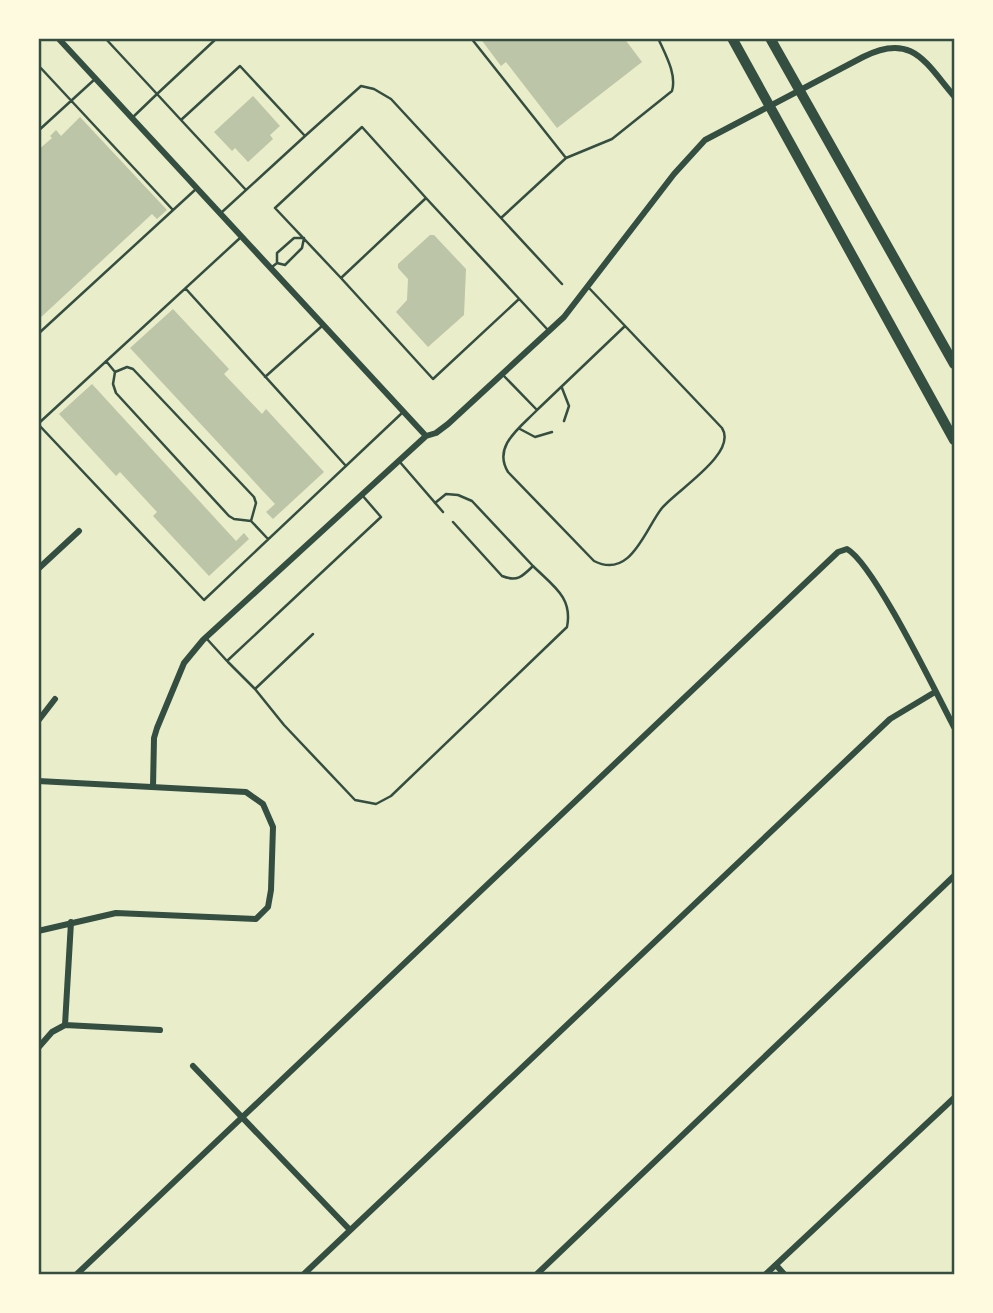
<svg xmlns="http://www.w3.org/2000/svg" width="993" height="1313" font-family="Karla,sans-serif">
<style>
.building{fill:#bcc5a7}
.lines{fill:none;stroke-linecap:round;stroke-linejoin:round}
.service{stroke:#344e41;stroke-width:2.5}
.minor{stroke:#344e41;stroke-width:6}
.motorway{stroke:#344e41;stroke-width:10}
.neatline{fill:none;stroke:#344e41;stroke-width:2.5}
</style>
<rect width="100%" height="100%" fill="#e9edc9"/>
<!-- building -->
<path class="building" d="M 480,38 L 624,38 L 642,62 L 557,128 L 506,62 L 501,66 Z
M 253,96 L 280,126 L 270,135 L 273,139 L 248,162 L 235,148 L 232,151 L 214,132 Z
M 80,117 L 167,210 L 157,219 L 152,214 L 38,320 L 38,150 L 52,138 L 50,136 L 56,130 L 61,136 Z
M 430,235 L 434,235 L 466,269 L 464,315 L 428,347 L 396,312 L 407,300 L 408,279 L 398,268 L 398,264 Z
M 173,309 L 229,369 L 224,374 L 262,414 L 266,409 L 324,472 L 273,519 L 266,512 L 275,504 L 130,348 Z
M 92,384 L 236,541 L 244,533 L 249,539 L 209,576 L 153,516 L 157,512 L 120,472 L 116,476 L 59,414 Z"/>
<g class="lines">
<!-- service -->
<path class="service" d="M 105,38 L 157,94 L 217,38
M 471,38 L 566,158 L 501,218 L 562,284
M 38,65 L 173,210
M 132,118 L 157,94 L 181,120
M 362,127 L 426,198 L 341,278 L 275,208 Z
M 38,131 L 95,79
M 305,136 L 361,86 L 374,89 L 391,99 L 501,218
M 566,158 L 612,139 L 672,91 C 677,74 665,54 658,38
M 426,198 L 547,329
M 222,212 L 305,136 L 240,66 L 181,120 L 246,190
M 272,267 L 277,263 L 277,253 L 294,238 L 304,238 L 302,248 L 285,265 L 277,263
M 341,278 L 433,379 L 519,299
M 186,289 L 346,466
M 38,334 L 196,189
M 106,361 L 115,372 L 113,384 L 116,393 L 229,516 L 234,519 L 251,521 L 268,539
M 115,372 L 127,367 L 133,369 L 254,497 L 256,503 L 251,521
M 503,375 L 537,410 C 521,427 492,446 508,472 L 594,561 C 631,580 645,529 662,508 C 677,490 738,453 722,428 L 589,288
M 265,377 L 322,326
M 562,388 L 569,406 L 564,421
M 537,410 L 625,326
M 39,423 L 240,238
M 38,424 L 204,600 L 402,413
M 520,429 L 535,437 L 552,432
M 399,461 L 443,512
M 435,503 L 446,494 L 458,495 L 472,501 L 533,566 C 522,577 517,582 502,576 L 453,522
M 207,639 L 227,661 L 381,517 L 362,495
M 228,662 L 255,689 L 313,634
M 255,689 L 284,725 L 355,800 L 376,804 L 391,796 L 567,627 C 573,597 553,586 533,566"/>
<!-- minor -->
<path class="minor" d="M 58,38 L 426,436
M 38,569 L 79,531
M 38,721 L 55,699
M 38,781 L 246,792 L 263,804 L 273,827 L 271,890 L 268,907 L 256,919 L 116,913 L 38,931
M 153,787 L 154,738 L 157,728 L 184,663 L 203,640 L 426,436 L 436,433 L 448,424 L 564,317 L 674,174 L 705,140 L 863,57 C 912,32 925,62 954,96
M 65,1025 L 71,922
M 38,1048 L 52,1032 L 65,1025 L 160,1030
M 193,1066 L 350,1230
M 776,1265 L 784,1274
M 77,1274 L 838,552 L 847,549 C 874,564 936,693 954,727
M 304,1274 L 890,719 L 935,692
M 537,1274 L 954,876
M 766,1274 L 954,1098"/>
<!-- motorway -->
<path class="motorway" d="M 732,38 L 954,440
M 770,38 L 954,364"/>
</g>
<!-- border -->
<rect width="993" height="1313" fill="none" stroke="#fefae0" stroke-width="80"/>
<rect x="40" y="40" width="913" height="1233" class="neatline"/>
</svg>
